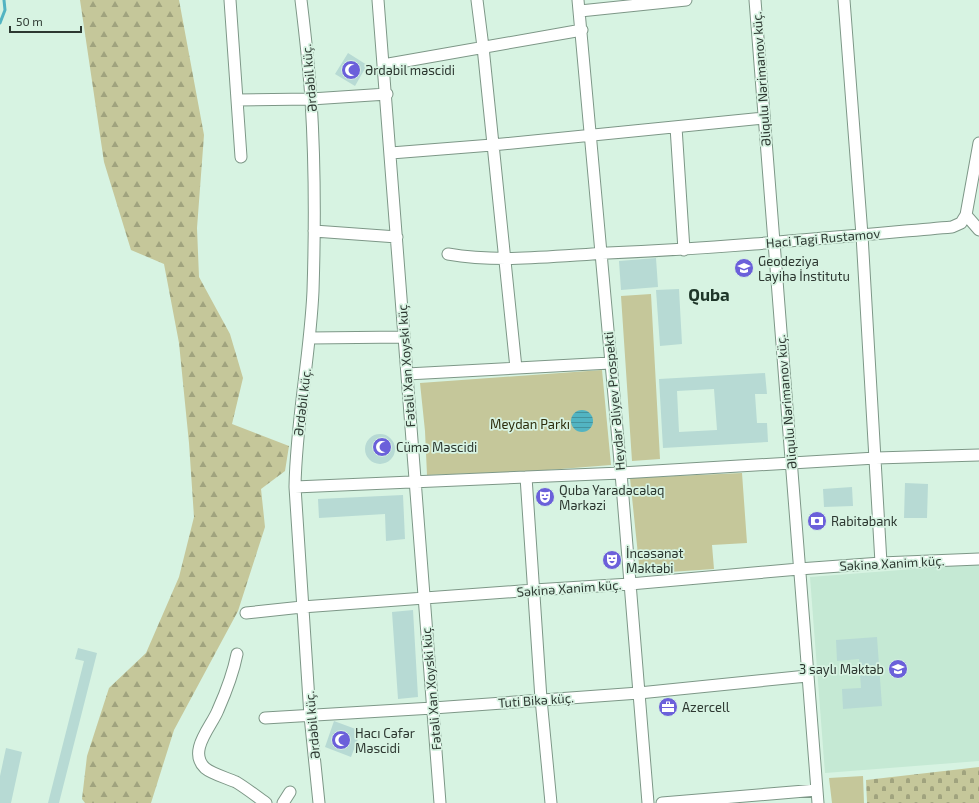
<svg xmlns="http://www.w3.org/2000/svg" width="979" height="803" font-family="'Exo 2',sans-serif">
<style>
.built{fill:#c5e9d4}
.forest{fill:url(#forest-firs)}
.cemetery{fill:url(#cemetery-stones)}
.green{fill:#c5c79a}
.water{fill:url(#water-rules)}
.lines{fill:none;stroke-linecap:round;stroke-linejoin:round}
.stream{stroke:#52b4c2;stroke-width:3}
.building{fill:#b7dad4;fill-rule:evenodd}
.minor-casing{stroke:#7d9787;stroke-width:13}
.minor{stroke:#fff;stroke-width:11}
.labels{text-anchor:middle;stroke-width:3.5;stroke-linejoin:round;paint-order:stroke}
.poi-label{font-size:13px;fill:#2d3831;stroke:#d7f3e2;text-anchor:start}
.street-label{font-size:13px;fill:#2d3831;stroke:#d7f3e2}
.park-label{font-size:13px;fill:#2c2c0b;stroke:#d7f3e2}
.district-label{font-size:17px;font-weight:bold;fill:#1e3629;stroke:#d7f3e2}
</style>
<defs>
<pattern id="forest-firs" width="22" height="20" patternUnits="userSpaceOnUse"><rect width="22" height="20" fill="#c5c79a"/><path d="M5 1l3.5 6h-7zM16 11l3.5 6h-7z" fill="#a0a37e"/></pattern>
<pattern id="cemetery-stones" width="16" height="16" patternUnits="userSpaceOnUse"><rect width="16" height="16" fill="#c5c79a"/><path d="M2 7V4a2 2 0 0 1 4 0v3zM10 15v-3a2 2 0 0 1 4 0v3z" fill="#a0a37e"/></pattern>
<pattern id="water-rules" width="6" height="5" patternUnits="userSpaceOnUse"><rect width="6" height="5" fill="#52b4c2"/><path d="M0 2.5h6" fill="none" stroke="#44939e"/></pattern>
</defs>
<rect width="100%" height="100%" fill="#d7f3e2"/>
<!-- built -->
<path class="built" d="M 979,564 L 979,761 L 825,773 L 810,577 Z"/>
<!-- forest -->
<path class="forest" d="M 80,0 L 179,0 L 204,135 L 197,228 L 199,277 L 230,334 L 243,378 L 232,424 L 289,446 L 285,471 L 261,489 L 265,527 L 238,611 L 174,730 L 151,803 L 85,803 L 82,799 L 87,756 L 109,688 L 146,653 L 179,577 L 194,517 L 189,443 L 179,343 L 164,264 L 131,250 L 104,162 Z"/>
<!-- cemetery -->
<path class="cemetery" d="M 979,767 L 979,803 L 867,803 L 866,780 Z"/>
<!-- green -->
<path class="green" d="M 651,294 L 660,459 L 632,461 L 621,296 Z
M 602,370 L 611,465 L 535,471 L 427,475 L 425,431 L 420,383 Z
M 742,473 L 747,543 L 712,545 L 714,569 L 640,574 L 630,478 Z
M 863,776 L 864,803 L 832,803 L 829,778 Z"/>
<!-- water -->
<path class="water" d="M571 421a11 11 0 1 1 22 0a11 11 0 1 1-22 0Z"/>
<g class="lines">
<!-- stream -->
<path class="stream" d="M 0,23 L 5,10 L 4,0"/>
</g>
<!-- building -->
<path class="building" d="M 348,53 L 367,65 L 355,86 L 335,74 Z
M 656,258 L 658,287 L 621,290 L 619,261 Z
M 679,289 L 682,344 L 660,346 L 656,290 Z
M 765,373 L 767,394 L 755,394 L 757,423 L 767,423 L 768,442 L 663,448 L 659,379 ZM 714,389 L 717,430 L 679,432 L 677,391 Z
M365 449a15 15 0 1 1 30 0a15 15 0 1 1-30 0Z
M 905,483 L 928,484 L 927,518 L 904,518 Z
M 852,487 L 853,506 L 824,507 L 823,489 Z
M 403,495 L 405,539 L 386,541 L 385,514 L 319,518 L 318,499 Z
M 413,610 L 418,697 L 398,699 L 392,612 Z
M 877,637 L 882,706 L 843,709 L 842,689 L 861,688 L 859,659 L 837,661 L 836,640 Z
M 78,648 L 97,653 L 59,803 L 48,803 L 84,661 L 75,659 Z
M 334,721 L 361,731 L 351,757 L 325,747 Z
M 6,748 L 22,752 L 11,803 L 0,803 L 0,776 Z"/>
<g class="lines">
<defs>
<path id="minor" d="M 230,0 L 241,157
M 301,0 C 305,33 309,66 311,100 C 315,163 315,228 313,291 C 310,357 296,421 295,487 L 310,716 L 319,803
M 378,0 L 440,803
M 477,0 L 483,47 L 516,368
M 578,0 L 621,473 L 648,803
M 755,0 L 818,803
M 844,0 L 862,235 L 881,563
M 580,11 L 686,0
M 383,65 L 582,30
M 237,100 L 311,99 L 387,94
M 676,127 L 684,250
M 391,153 L 492,145 L 764,118
M 966,215 L 979,230
M 314,231 L 397,237
M 448,254 C 500,263 555,256 608,253 C 723,248 837,237 952,227 L 961,223 L 966,215 L 979,143
M 310,338 L 404,337
M 407,374 L 610,363
M 526,477 L 541,699 L 551,803
M 295,487 L 621,473 L 876,458 L 979,455
M 246,613 L 302,607 L 534,590 L 630,584 L 799,569 L 881,563 L 979,559
M 237,654 C 233,674 226,692 218,710 C 212,726 187,751 205,768 C 212,774 227,778 236,782 C 246,788 256,796 266,803
M 265,718 L 433,708 L 639,693 L 807,676
M 283,803 L 290,792
M 662,803 L 817,790"/>
</defs>
<!-- minor casing -->
<use href="#minor" class="minor-casing"/>
<!-- minor -->
<use href="#minor" class="minor"/>
</g>
<!-- icons -->
<defs>
<symbol id="mosque-disc" viewBox="-11 -11 22 22"><circle r="9.5" fill="#6b60da" stroke="#d7f3e2"/><path d="M3.5-4.9A6 6 0 1 0 3.5 4.9A5 5 0 1 1 3.5-4.9Z" fill="#fff"/></symbol>
<symbol id="university-disc" viewBox="-11 -11 22 22"><circle r="9.5" fill="#6b60da" stroke="#d7f3e2"/><path d="M0-5L7-2L0 1L-7-2ZM-4 1L0 2.5L4 1V4Q0 6-4 4Z" fill="#fff"/></symbol>
<symbol id="theatre-disc" viewBox="-11 -11 22 22"><circle r="9.5" fill="#6b60da" stroke="#d7f3e2"/><path d="M-5-5.5Q0-4 5-5.5V0Q5 5 0 6Q-5 5-5 0ZM-3.3-2.5H-1v1.5H-3.3ZM1-2.5H3.3v1.5H1ZM-2.8 1Q0 5.5 2.8 1Z" fill="#fff"/></symbol>
<symbol id="bank-disc" viewBox="-11 -11 22 22"><circle r="9.5" fill="#6b60da" stroke="#d7f3e2"/><path d="M-6-4H6V4H-6ZM0-2.3a2.3 2.3 0 1 0 0 4.6a2.3 2.3 0 1 0 0-4.6Z" fill="#fff"/></symbol>
<symbol id="school-disc" viewBox="-11 -11 22 22"><circle r="9.5" fill="#6b60da" stroke="#d7f3e2"/><path d="M0-5L7-2L0 1L-7-2ZM-4 1L0 2.5L4 1V4Q0 6-4 4Z" fill="#fff"/></symbol>
<symbol id="office-disc" viewBox="-11 -11 22 22"><circle r="9.5" fill="#6b60da" stroke="#d7f3e2"/><path d="M-6-3h4V-5.5h4V-3h4V5H-6ZM-1-4.5V-3h2v-1.5ZM-6 0V1H6V0Z" fill="#fff"/></symbol>
</defs>
<g fill-rule="evenodd">
<use href="#mosque-disc" x="340" y="59" width="22" height="22"/>
<use href="#university-disc" x="733" y="257" width="22" height="22"/>
<use href="#mosque-disc" x="371" y="436" width="22" height="22"/>
<use href="#theatre-disc" x="534" y="486" width="22" height="22"/>
<use href="#bank-disc" x="806" y="510" width="22" height="22"/>
<use href="#theatre-disc" x="601" y="549" width="22" height="22"/>
<use href="#school-disc" x="887" y="658" width="22" height="22"/>
<use href="#office-disc" x="657" y="696" width="22" height="22"/>
<use href="#mosque-disc" x="330" y="729" width="22" height="22"/>
</g>
<g class="labels">
<!-- poi labels -->
<g class="poi-label">
<text x="365" y="75">Ərdəbil məscidi</text>
<text x="758" y="266">Geodeziya<tspan x="758" dy="15">Layihə İnstitutu</tspan></text>
<text x="396" y="452">Cümə Məscidi</text>
<text x="559" y="495">Quba Yaradəcələq<tspan x="559" dy="15">Mərkəzi</tspan></text>
<text x="831" y="526">Rabitəbank</text>
<text x="626" y="558">İncəsənət<tspan x="626" dy="15">Məktəbi</tspan></text>
<text x="884" y="674" text-anchor="end">3 saylı Məktəb</text>
<text x="682" y="712">Azercell</text>
<text x="355" y="738">Hacı Cəfər<tspan x="355" dy="15">Məscidi</tspan></text>
</g>
<!-- street labels -->
<g class="street-label">
<text transform="translate(309 78) rotate(-95)" y="5">Ərdəbil küç.</text>
<text transform="translate(761 79) rotate(-94)" y="5">Əliqulu Nərimanov küç.</text>
<text transform="translate(823 238) rotate(-5)" y="5">Haci Tagi Rustamov</text>
<text transform="translate(406 366) rotate(-94)" y="5">Fətəli Xan Xoyski küç</text>
<text transform="translate(614 401) rotate(-95)" y="5">Heydər Əliyev Prospekti</text>
<text transform="translate(302 402) rotate(-83)" y="5">Ərdəbil küç.</text>
<text transform="translate(786 402) rotate(-95)" y="5">Əliqulu Nərimanov küç.</text>
<text transform="translate(892 563) rotate(-3)" y="5">Səkinə Xanim küç.</text>
<text transform="translate(569 588) rotate(-4)" y="5">Səkinə Xanim küç.</text>
<text transform="translate(431 689) rotate(-95)" y="5">Fətəli Xan Xoyski küç</text>
<text transform="translate(536 700) rotate(-4)" y="5">Tuti Bikə küç.</text>
<text transform="translate(312 725) rotate(-95)" y="5">Ərdəbil küç.</text>
</g>
<!-- park labels -->
<g class="park-label">
<text x="530" y="429">Meydan Parkı</text>
</g>
<!-- district labels -->
<g class="district-label">
<text x="709" y="301">Quba</text>
</g>
</g>
<!-- scale -->
<path d="M10 26v6h71v-6" fill="none" stroke="#2d3831" stroke-width="2"/>
<text x="16" y="26" font-size="12" fill="#2d3831" stroke="#d7f3e2" stroke-width="3" paint-order="stroke">50 m</text>
</svg>
